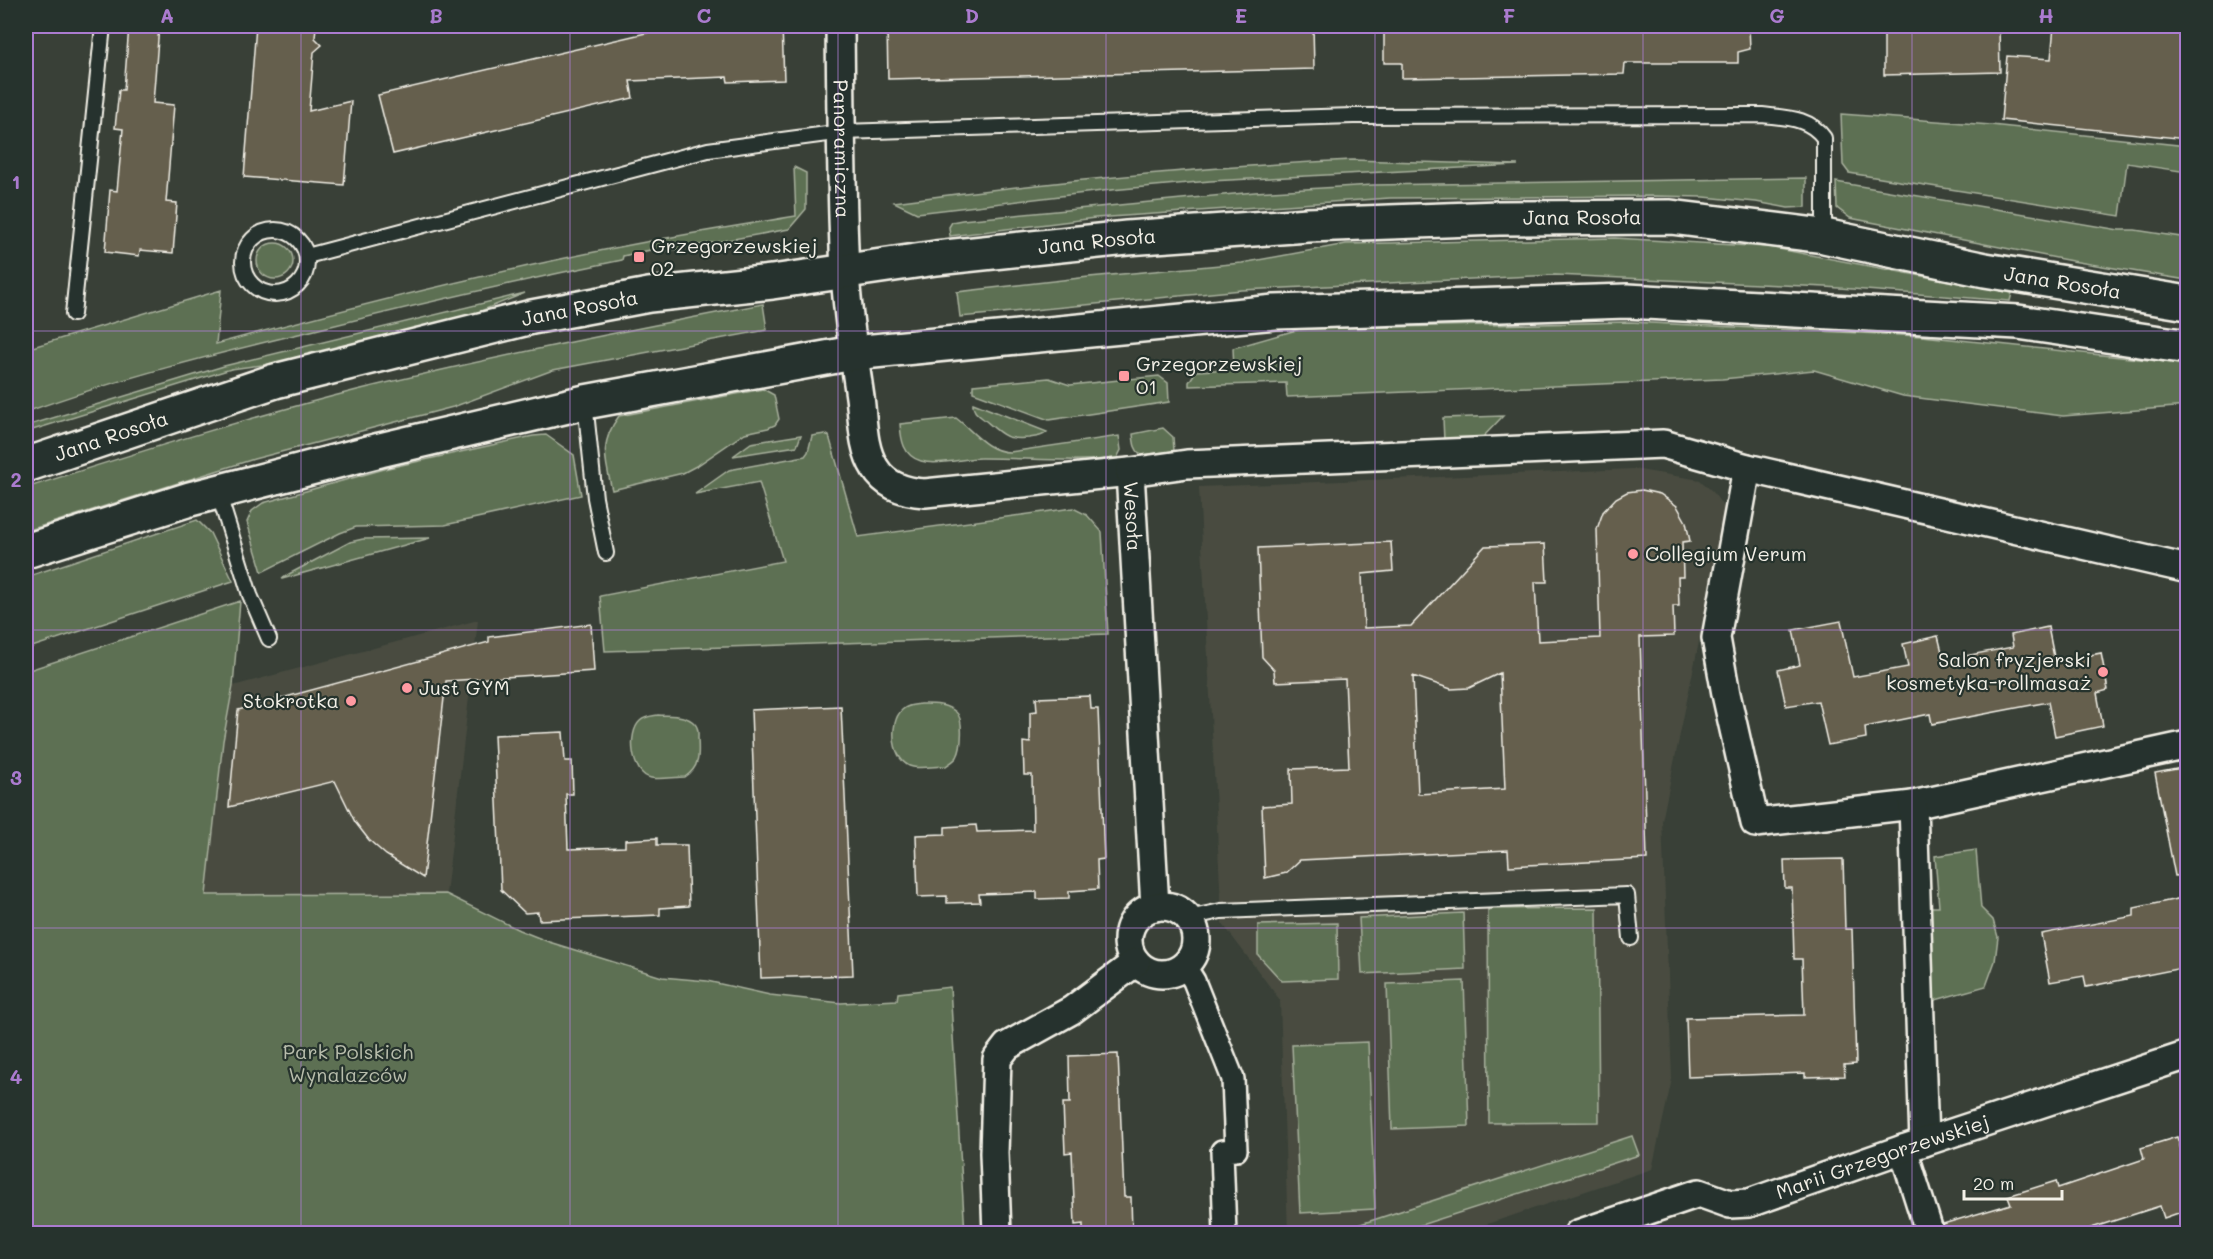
<svg xmlns="http://www.w3.org/2000/svg" width="2213" height="1259" font-family="Mali,sans-serif">
<style>
.built{fill:#494c41}
.green{fill:#5d7052;stroke:#a8b09d;stroke-width:1.5}
.building{fill:#655f4e;stroke:#f4f1e8;stroke-width:1.5;fill-rule:evenodd}
.lines{fill:none;stroke-linecap:round;stroke-linejoin:round}
.service-casing{stroke:#f4f1e8;stroke-width:18}
.pedestrian-casing{stroke:#f4f1e8;stroke-width:26}
.minor-casing{stroke:#f4f1e8;stroke-width:32}
.secondary-casing{stroke:#f4f1e8;stroke-width:38}
.service{stroke:#26332d;stroke-width:14}
.pedestrian{stroke:#26332d;stroke-width:21}
.minor{stroke:#26332d;stroke-width:27}
.secondary{stroke:#26332d;stroke-width:33}
.grid{fill:none;stroke:#ab7bcf;stroke-width:1.5;stroke-opacity:0.55}
.poi-dot{fill:#ff9aa2;stroke:#26332d;stroke-width:2}
.labels{text-anchor:middle;stroke-width:4.5;stroke-linejoin:round;paint-order:stroke}
.street-label{font-size:20px;fill:#f4f1e8;stroke:#26332d}
.poi-label{font-size:20px;fill:#f4f1e8;stroke:#26332d;text-anchor:start}
.park-label{font-size:20px;fill:#b8bdac;stroke:#26332d}
.neatline{fill:none;stroke:#ab7bcf;stroke-width:2}
.grid-label{font-size:20px;text-anchor:middle;font-weight:bold;fill:#ab7bcf}
</style>
<rect width="100%" height="100%" fill="#394037"/>
<filter id="ink" filterUnits="userSpaceOnUse"><feTurbulence type="fractalNoise" baseFrequency=".0167" numOctaves="2"/><feDisplacementMap in="SourceGraphic" scale="12" xChannelSelector="R" yChannelSelector="G"/><feConvolveMatrix kernelMatrix="1 2 1 2 8 2 1 2 1" color-interpolation-filters="sRGB"/></filter>
<g filter="url(#ink)">
<!-- built -->
<path class="built" d="M 1633,469 L 1700,480 L 1713,492 L 1724,508 L 1724,521 L 1662,821 L 1672,1079 L 1652,1169 L 1460,1233 L 1288,1233 L 1280,1000 L 1222,923 L 1199,487 Z
M 478,620 L 446,894 L 206,895 L 223,741 L 233,686 Z"/>
<!-- green -->
<path class="green" d="M 1841,114 L 1991,125 L 2187,146 L 2187,172 L 2127,163 L 2120,216 L 1849,173 L 1843,165 Z
M 1352,160 L 1518,165 L 1210,181 L 1111,190 L 917,213 L 894,202 C 1046,182 1199,167 1352,160 Z
M 794,167 L 806,173 L 806,209 L 789,229 L 656,253 L 655,249 L 623,256 L 622,260 C 518,281 414,305 311,331 C 215,354 119,378 26,412 L 26,349 L 221,290 L 216,344 C 355,306 494,271 635,244 C 689,233 743,225 796,216 Z
M 1806,178 L 1806,207 L 1788,208 L 1756,202 L 1704,197 L 1655,196 L 1390,198 L 1095,218 L 950,236 L 949,227 L 952,222 L 962,220 L 1255,192 L 1373,185 Z
M 1836,182 L 2119,230 L 2135,230 L 2187,238 L 2187,280 L 2072,261 L 1850,218 L 1837,208 Z
M 1615,238 L 1768,247 L 2012,293 L 2010,301 L 1826,287 L 1555,275 L 1242,290 L 960,317 L 957,292 L 1089,277 L 1242,263 L 1346,244 Z
M257 261a18 18 0 1 1 36 0a18 18 0 1 1-36 0Z
M 525,293 L 446,325 L 316,358 L 231,369 L 26,432 L 26,426 L 224,366 Z
M 763,304 L 767,330 L 553,370 L 453,407 L 254,459 L 26,531 L 26,488 C 136,453 246,418 357,390 C 491,357 627,330 763,304 Z
M 1629,322 L 1922,336 L 2187,364 L 2187,406 L 2063,416 L 1903,396 L 1814,370 L 1722,379 L 1287,397 L 1286,383 L 1189,386 L 1189,382 L 1196,371 L 1234,369 L 1233,348 L 1300,329 Z
M 1159,376 L 1168,383 L 1169,402 L 1049,420 L 973,392 L 973,385 L 1049,378 L 1070,385 Z
M 763,389 L 774,395 L 779,419 L 775,425 L 768,428 L 745,433 L 698,465 L 683,473 L 612,490 C 605,460 599,443 619,416 Z
M 973,403 L 1047,432 C 1042,437 1036,437 1029,438 C 1006,440 1003,436 986,421 C 979,415 972,412 973,403 Z
M 1503,416 L 1481,439 L 1444,441 L 1443,418 Z
M 956,418 C 973,431 987,452 1010,452 L 1119,436 L 1121,450 L 1117,458 C 1072,463 1027,458 981,458 C 964,458 937,466 921,461 C 903,456 901,439 900,424 Z
M 1163,428 L 1173,437 L 1174,451 L 1141,455 C 1134,449 1134,443 1133,434 Z
M 825,434 L 829,436 L 858,537 L 1073,508 L 1087,515 L 1102,532 L 1108,634 L 605,651 L 600,596 L 783,561 L 759,482 L 695,494 L 729,470 L 805,456 L 808,452 L 812,436 Z
M 546,435 L 574,455 L 581,495 L 445,525 L 356,527 L 340,533 L 262,572 L 247,522 L 252,511 L 263,503 L 388,468 L 533,436 Z
M 801,435 L 797,446 L 733,456 L 751,443 Z
M 197,520 L 210,533 L 233,581 L 26,649 L 26,577 Z
M 430,538 L 282,579 L 289,574 L 350,542 L 363,539 Z
M 240,601 L 233,686 L 223,741 L 206,895 L 446,894 L 519,930 L 549,942 L 662,977 L 707,981 L 770,995 L 841,1003 L 897,1000 L 898,993 L 950,987 L 965,1233 L 26,1233 L 26,671 Z
M 920,704 C 932,704 945,703 956,712 C 964,718 962,748 957,757 C 954,761 950,763 946,766 C 936,766 923,769 913,767 C 892,763 888,723 902,710 C 907,705 913,705 920,704 Z
M 658,715 C 671,716 686,714 695,724 C 699,728 698,733 698,738 C 699,755 700,767 685,777 C 674,777 661,780 651,778 C 631,774 627,733 640,721 C 645,716 652,716 658,715 Z
M 1976,850 L 1981,908 L 1993,920 L 1998,937 L 1995,961 L 1986,986 L 1932,1001 L 1930,907 L 1939,907 L 1935,856 Z
M 1597,908 L 1599,1122 L 1489,1123 L 1488,909 Z
M 1463,913 L 1465,969 L 1362,974 L 1359,918 Z
M 1337,923 L 1338,979 L 1282,981 L 1258,955 L 1258,925 Z
M 1464,981 L 1469,1126 L 1392,1129 L 1387,984 Z
M 1368,1042 L 1375,1209 L 1300,1213 L 1292,1045 Z
M 1632,1136 L 1639,1155 L 1396,1233 L 1333,1233 Z"/>
<!-- building -->
<path class="building" d="M 129,26 L 159,26 L 153,103 L 174,105 L 166,202 L 177,203 L 173,253 L 140,250 L 139,256 L 105,252 L 110,190 L 117,191 L 123,129 L 115,128 L 119,90 L 124,90 Z
M 256,26 L 316,26 L 315,38 L 322,45 L 314,52 L 309,111 L 351,101 L 344,185 L 244,177 Z
M 676,26 L 782,26 L 784,80 L 728,82 L 727,77 L 630,81 L 633,98 L 393,154 L 378,95 Z
M 887,26 L 1313,26 L 1314,69 L 888,79 Z
M 1384,26 L 1749,26 L 1750,49 L 1738,52 L 1738,63 L 1625,63 L 1624,74 L 1402,78 L 1402,63 L 1384,63 Z
M 1884,26 L 1999,26 L 2000,72 L 1884,75 Z
M 2054,26 L 2092,26 L 2187,35 L 2187,139 L 2001,120 L 2007,56 L 2051,59 Z
M 1642,490 L 1660,494 L 1677,506 L 1686,522 L 1690,541 L 1682,542 L 1683,577 L 1678,577 L 1679,606 L 1673,606 L 1674,636 L 1640,637 L 1647,859 L 1509,866 L 1508,850 L 1300,860 L 1286,873 L 1265,878 L 1262,806 L 1292,804 L 1291,769 L 1349,767 L 1345,679 L 1275,682 L 1274,670 L 1262,657 L 1258,548 L 1391,542 L 1393,571 L 1362,574 L 1364,628 L 1411,626 L 1485,546 L 1545,544 L 1547,582 L 1535,582 L 1538,641 L 1600,638 L 1597,529 L 1603,512 L 1616,498 L 1627,492 ZM 1500,673 L 1505,789 L 1418,794 L 1413,676 L 1451,689 L 1469,688 Z
M 1841,621 L 1853,677 L 1908,667 L 1903,644 L 1938,636 L 1944,660 L 2013,647 L 2011,635 L 2048,627 L 2055,662 L 2101,653 L 2108,690 L 2097,693 L 2103,726 L 2055,736 L 2048,702 L 1932,724 L 1930,714 L 1865,727 L 1866,738 L 1828,745 L 1818,701 L 1786,706 L 1778,670 L 1800,665 L 1793,630 Z
M 591,624 L 594,671 L 446,681 L 423,878 L 386,855 L 369,840 L 355,822 L 335,781 L 229,807 L 238,710 L 489,642 L 489,637 Z
M 1090,696 L 1091,709 L 1098,709 L 1104,859 L 1097,860 L 1098,889 L 1069,891 L 1069,898 L 1037,899 L 1037,892 L 979,894 L 980,902 L 947,903 L 947,896 L 918,897 L 916,835 L 945,834 L 945,827 L 976,825 L 977,832 L 1033,830 L 1032,775 L 1024,775 L 1023,742 L 1030,743 L 1030,712 L 1037,711 L 1036,698 Z
M 841,706 L 853,975 L 761,978 L 751,710 Z
M 563,732 L 565,761 L 572,761 L 573,794 L 566,794 L 568,849 L 625,847 L 625,840 L 657,838 L 657,845 L 687,845 L 689,906 L 660,908 L 660,915 L 539,920 L 538,912 L 525,913 L 501,890 L 494,735 Z
M 2187,767 L 2187,875 L 2175,876 L 2155,773 Z
M 1843,859 L 1845,929 L 1852,929 L 1856,1064 L 1844,1065 L 1845,1076 L 1805,1077 L 1805,1073 L 1688,1077 L 1686,1018 L 1804,1015 L 1802,959 L 1794,959 L 1792,888 L 1785,888 L 1784,860 Z
M 2187,897 L 2187,967 L 2086,987 L 2084,976 L 2050,982 L 2041,934 L 2134,916 L 2134,908 Z
M 1118,1054 L 1124,1197 L 1131,1197 L 1132,1233 L 1083,1233 L 1083,1224 L 1075,1225 L 1072,1152 L 1065,1153 L 1063,1103 L 1070,1103 L 1069,1056 Z
M 2177,1137 L 2187,1169 L 2187,1210 L 2164,1218 L 2160,1206 L 2076,1233 L 1945,1233 L 1943,1224 L 2011,1204 L 2008,1196 L 2056,1181 L 2058,1188 L 2144,1159 L 2141,1148 Z"/>
<g class="lines">
<defs>
<path id="service" d="M243 262a32 32 0 1 1 64 0a32 32 0 1 1-64 0Z
M 307,256 L 708,150 L 842,132 L 1353,116 L 1762,115 C 1786,118 1809,117 1824,138 L 1824,236
M 73,314 L 103,26
M 585,402 L 595,498 L 606,553
M 218,492 L 250,595 L 269,639
M 1188,918 L 1221,911 L 1627,895 L 1631,938"/>
<path id="pedestrian" d="M 1184,965 L 1194,981 L 1233,1079 L 1236,1150 L 1222,1151 L 1225,1234"/>
<g id="minor">
<path id="s1" d="M 840,26 C 841,107 841,189 845,271 C 847,313 854,355 860,397 C 863,419 862,448 875,468 C 886,486 905,492 925,493 L 1130,472 L 1155,907"/>
<path d="M 1747,468 L 1716,638 L 1726,694 L 1755,823 L 1913,805 L 2188,745"/>
<path d="M 1130,472 L 1187,464 L 1663,444 L 1747,468 L 2188,569"/>
<path d="M 1913,805 L 1924,1142"/>
<circle cx="1162" cy="940" r="34"/>
<path d="M 1903,1149 L 1930,1234"/>
<path d="M 997,1234 L 994,1153 L 997,1059 L 1007,1046 L 1072,1010 L 1136,962"/>
<path id="s2" d="M 1578,1234 L 1699,1193 L 1730,1204 L 1749,1203 L 1903,1149 L 2188,1055"/>
</g>
<g id="secondary">
<path id="s3" d="M 26,465 L 275,381 L 532,317 L 649,295 L 772,282 L 936,258 L 1127,238 L 1308,225 L 1499,218 L 1671,217 L 1824,236 L 1985,270 L 2188,303"/>
<path d="M 26,551 L 190,499 L 380,450 L 585,402 L 853,353 L 1275,312 L 1627,301 L 2018,322 L 2188,347"/>
</g>
</defs>
<!-- service casing -->
<use href="#service" class="service-casing"/>
<!-- pedestrian casing -->
<use href="#pedestrian" class="pedestrian-casing"/>
<!-- minor casing -->
<use href="#minor" class="minor-casing"/>
<!-- secondary casing -->
<use href="#secondary" class="secondary-casing"/>
<!-- service -->
<use href="#service" class="service"/>
<!-- pedestrian -->
<use href="#pedestrian" class="pedestrian"/>
<!-- minor -->
<use href="#minor" class="minor"/>
<!-- secondary -->
<use href="#secondary" class="secondary"/>
</g>
</g>
<!-- grid -->
<path class="grid" d="M 301,26 L 301,1234M 570,26 L 570,1234M 838,26 L 838,1234M 1106,26 L 1106,1234M 1375,26 L 1375,1234M 1643,26 L 1643,1234M 1912,26 L 1912,1234M 26,331 L 2188,331M 26,630 L 2188,630M 26,928 L 2188,928"/>
<!-- markers -->
<g class="poi-dot">
<rect x="633" y="251" width="12" height="12" rx="3"/>
<rect x="1118" y="370" width="12" height="12" rx="3"/>
<circle cx="1633" cy="554" r="6"/>
<circle cx="2103" cy="672" r="6"/>
<circle cx="407" cy="688" r="6"/>
<circle cx="351" cy="701" r="6"/>
</g>
<g class="labels">
<!-- street labels -->
<g class="street-label">
<text dy="7" stroke="none"><textPath href="#s1" startOffset="123">Panoramiczna</textPath></text>
<text dy="7" stroke="none"><textPath href="#s3" startOffset="1584">Jana Rosoła</textPath></text>
<text dy="7" stroke="none"><textPath href="#s3" startOffset="1098">Jana Rosoła</textPath></text>
<text dy="7" stroke="none"><textPath href="#s3" startOffset="2070">Jana Rosoła</textPath></text>
<text dy="7" stroke="none"><textPath href="#s3" startOffset="576">Jana Rosoła</textPath></text>
<text dy="7" stroke="none"><textPath href="#s3" startOffset="90">Jana Rosoła</textPath></text>
<text dy="7" stroke="none"><textPath href="#s1" startOffset="754">Wesoła</textPath></text>
<text dy="7" stroke="none"><textPath href="#s2" startOffset="321">Marii Grzegorzewskiej</textPath></text>
</g>
<!-- poi labels -->
<g class="poi-label">
<text x="651" y="253">Grzegorzewskiej<tspan x="651" dy="23">02</tspan></text>
<text x="1136" y="371">Grzegorzewskiej<tspan x="1136" dy="23">01</tspan></text>
<text x="1645" y="561">Collegium Verum</text>
<text x="2091" y="667" text-anchor="end">Salon fryzjerski<tspan x="2091" dy="23">kosmetyka-rollmasaż</tspan></text>
<text x="419" y="695">Just GYM</text>
<text x="339" y="708" text-anchor="end">Stokrotka</text>
</g>
<!-- park labels -->
<g class="park-label">
<text x="348" y="1059">Park Polskich<tspan x="348" dy="23">Wynalazców</tspan></text>
</g>
</g>
<!-- margin -->
<rect width="2213" height="1259" fill="none" stroke="#26332d" stroke-width="66"/>
<!-- scale -->
<path d="M1964 1190v9h98v-9" fill="none" stroke="#f4f1e8" stroke-width="3"/>
<text x="1973" y="1190" font-size="18" fill="#f4f1e8" stroke="#26332d" stroke-width="4.5" paint-order="stroke">20 m</text>
<rect x="33" y="33" width="2147" height="1193" class="neatline"/>
<g class="grid-label">
<text x="167" y="23">A</text>
<text x="436" y="23">B</text>
<text x="704" y="23">C</text>
<text x="972" y="23">D</text>
<text x="1241" y="23">E</text>
<text x="1509" y="23">F</text>
<text x="1777" y="23">G</text>
<text x="2046" y="23">H</text>
<text x="16" y="189">1</text>
<text x="16" y="487">2</text>
<text x="16" y="785">3</text>
<text x="16" y="1084">4</text>
</g>
</svg>
